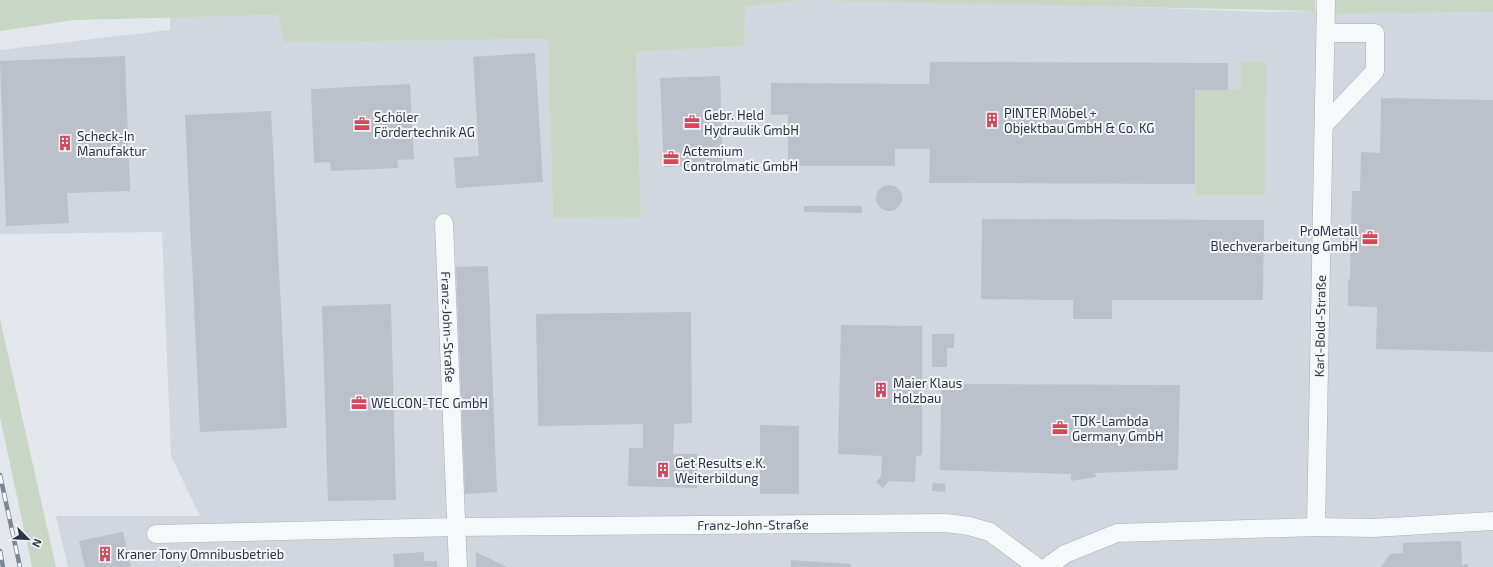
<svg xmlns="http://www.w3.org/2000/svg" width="1493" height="567" font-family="'Exo 2',sans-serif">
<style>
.built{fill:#d2d6de}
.green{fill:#c9d6c5}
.building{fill:#bbc0ca}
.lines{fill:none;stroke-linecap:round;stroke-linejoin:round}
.minor-casing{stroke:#a9aeb7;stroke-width:19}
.minor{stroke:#f7f8fa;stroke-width:18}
.rail-casing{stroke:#7d8696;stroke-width:4.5}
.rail{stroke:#f4f6f9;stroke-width:3;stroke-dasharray:9;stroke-linecap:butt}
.labels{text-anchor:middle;stroke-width:4;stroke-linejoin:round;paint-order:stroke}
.poi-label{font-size:13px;fill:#2b3445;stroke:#f4f6f9;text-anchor:start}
.street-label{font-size:13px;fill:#2b3445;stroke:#f4f6f9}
</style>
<rect width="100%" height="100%" fill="#e4e7ec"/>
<!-- built -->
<path class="built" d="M 800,0 L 1047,4 L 1268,12 L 1315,11 L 1334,14 L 1493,12 L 1493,567 L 68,567 L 56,516 L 200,516 L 171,456 L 162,232 L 0,234 L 0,50 L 170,30 L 170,17 L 278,15 L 283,42 L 548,39 L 553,218 L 641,217 L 636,52 L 744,46 L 744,7 Z"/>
<!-- green -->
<path class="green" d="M 0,0 L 1315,0 L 1315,11 L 800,0 L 745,7 L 744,46 L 636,52 L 641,217 L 553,218 L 548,39 L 283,42 L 278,15 L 75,20 L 0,31 Z
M 1333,0 L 1493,0 L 1493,12 L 1334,14 Z
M 1241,62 L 1266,62 L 1265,195 L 1196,195 L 1195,90 L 1241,89 Z
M 0,319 L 56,567 L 32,567 L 0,417 Z"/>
<!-- building -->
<path class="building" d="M 535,53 L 543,182 L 456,188 L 454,158 L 479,156 L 473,57 Z
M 125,56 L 130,191 L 67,193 L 69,223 L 6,226 L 0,61 Z
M 930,62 L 1228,63 L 1228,90 L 1195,90 L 1195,184 L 929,183 L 930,149 L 895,149 L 895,166 L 788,166 L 788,114 L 771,115 L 771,83 L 929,84 Z
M 720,76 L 723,165 L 664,167 L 660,78 Z
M 410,84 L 414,159 L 397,160 L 398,168 L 331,171 L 330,162 L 314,163 L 311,89 Z
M 1381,98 L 1493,100 L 1493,352 L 1376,349 L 1377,307 L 1348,306 L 1348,279 L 1350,279 L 1352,191 L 1360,191 L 1361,152 L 1380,153 Z
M 271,111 L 287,428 L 200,432 L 185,115 Z
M876 198a13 13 0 1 1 26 0a13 13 0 1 1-26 0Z
M 804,206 L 862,206 L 862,213 L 804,212 Z
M 982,219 L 1264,220 L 1263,300 L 1112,300 L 1112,319 L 1073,319 L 1073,300 L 981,299 Z
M 488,266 L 497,492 L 465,494 L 456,267 Z
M 391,304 L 396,500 L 328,501 L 322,306 Z
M 691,312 L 692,423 L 674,424 L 673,454 L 697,454 L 697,488 L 628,486 L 629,448 L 643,448 L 643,424 L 538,426 L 536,314 Z
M 841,325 L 922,326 L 922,455 L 916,456 L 915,482 L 889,481 L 883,488 L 876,482 L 881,476 L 882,456 L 838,454 Z
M 932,334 L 954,334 L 954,348 L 947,348 L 947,367 L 932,367 Z
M 941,384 L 1180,385 L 1178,470 L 1095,473 L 1096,477 L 1071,481 L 1071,474 L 940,470 Z
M 760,425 L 799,426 L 799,494 L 760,494 Z
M 933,483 L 945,484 L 945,492 L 932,491 Z
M 123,532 L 131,567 L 85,567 L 79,541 Z
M 1461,541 L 1462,565 L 1468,564 L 1468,567 L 1381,567 L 1390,554 L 1403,553 L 1403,543 Z
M 424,552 L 424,561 L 437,561 L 437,567 L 394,567 L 393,554 Z
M 476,552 L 507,567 L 476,567 Z
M 791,560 L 851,564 L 851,567 L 791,567 Z"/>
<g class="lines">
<defs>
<g id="minor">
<path d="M 1324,125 L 1375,71 L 1375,33 L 1326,33"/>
<path id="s1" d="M 444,223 L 458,567"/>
<path id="s2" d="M 1316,527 L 1326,0"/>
<path id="s3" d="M 156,534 L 456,527 L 946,523 L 969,526 L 990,532 L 1037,567"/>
<path d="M 1047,567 L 1065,554 L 1117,533 L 1316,527 L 1373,528 L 1493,521"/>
</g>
</defs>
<!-- minor casing -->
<use href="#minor" class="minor-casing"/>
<!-- minor -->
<use href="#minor" class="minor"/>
<defs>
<path id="rail" d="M 0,475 L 20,567
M 0,551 L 3,567"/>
</defs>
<!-- rail casing -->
<use href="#rail" class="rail-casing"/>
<!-- rail -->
<use href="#rail" class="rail"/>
</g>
<!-- icons -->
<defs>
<symbol id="building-bare" viewBox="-9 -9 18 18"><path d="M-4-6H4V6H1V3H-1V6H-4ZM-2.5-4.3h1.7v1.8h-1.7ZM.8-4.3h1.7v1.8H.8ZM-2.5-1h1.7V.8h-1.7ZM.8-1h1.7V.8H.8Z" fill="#d1495b" stroke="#f4f6f9" stroke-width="2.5" paint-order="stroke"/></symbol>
<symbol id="office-bare" viewBox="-9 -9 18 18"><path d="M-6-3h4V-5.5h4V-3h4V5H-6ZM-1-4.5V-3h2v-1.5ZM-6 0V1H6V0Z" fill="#d1495b" stroke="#f4f6f9" stroke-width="2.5" paint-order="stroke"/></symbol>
</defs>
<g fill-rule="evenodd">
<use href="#building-bare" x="981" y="109" width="22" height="22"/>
<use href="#office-bare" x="681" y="111" width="22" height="22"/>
<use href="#office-bare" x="351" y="113" width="22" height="22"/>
<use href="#building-bare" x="54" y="132" width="22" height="22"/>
<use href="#office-bare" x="660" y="147" width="22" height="22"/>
<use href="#office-bare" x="1359" y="227" width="22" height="22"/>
<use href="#building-bare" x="870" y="379" width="22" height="22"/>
<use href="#office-bare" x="348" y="392" width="22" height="22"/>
<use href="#office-bare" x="1049" y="417" width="22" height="22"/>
<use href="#building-bare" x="652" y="459" width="22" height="22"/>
<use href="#building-bare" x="94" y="543" width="22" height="22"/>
</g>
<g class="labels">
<!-- poi labels -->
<g class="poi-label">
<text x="1004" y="118">PINTER Möbel +<tspan x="1004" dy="15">Objektbau GmbH &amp; Co. KG</tspan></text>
<text x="704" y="120">Gebr. Held<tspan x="704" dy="15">Hydraulik GmbH</tspan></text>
<text x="374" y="122">Schöler<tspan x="374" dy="15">Fördertechnik AG</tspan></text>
<text x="77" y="141">Scheck-In<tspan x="77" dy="15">Manufaktur</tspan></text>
<text x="683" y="156">Actemium<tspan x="683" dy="15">Controlmatic GmbH</tspan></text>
<text x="1358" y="236" text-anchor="end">ProMetall<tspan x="1358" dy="15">Blechverarbeitung GmbH</tspan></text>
<text x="893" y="388">Maier Klaus<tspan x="893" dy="15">Holzbau</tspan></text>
<text x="371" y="408">WELCON-TEC GmbH</text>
<text x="1072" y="426">TDK-Lambda<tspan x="1072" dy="15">Germany GmbH</tspan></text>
<text x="675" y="468">Get Results e.K.<tspan x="675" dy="15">Weiterbildung</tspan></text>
<text x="117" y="559">Kraner Tony Omnibusbetrieb</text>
</g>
<!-- street labels -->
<g class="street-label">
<text dy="5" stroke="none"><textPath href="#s2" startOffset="201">Karl-Bold-Straße</textPath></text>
<text dy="5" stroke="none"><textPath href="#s1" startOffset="104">Franz-John-Straße</textPath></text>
<text dy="5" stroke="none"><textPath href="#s3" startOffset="597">Franz-John-Straße</textPath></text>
</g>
</g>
<!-- north arrow -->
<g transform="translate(28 539) rotate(114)" stroke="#f4f6f9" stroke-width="3" paint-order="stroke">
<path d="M0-3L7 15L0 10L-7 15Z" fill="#2b3445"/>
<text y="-6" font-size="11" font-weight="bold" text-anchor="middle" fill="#2b3445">N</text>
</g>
</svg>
